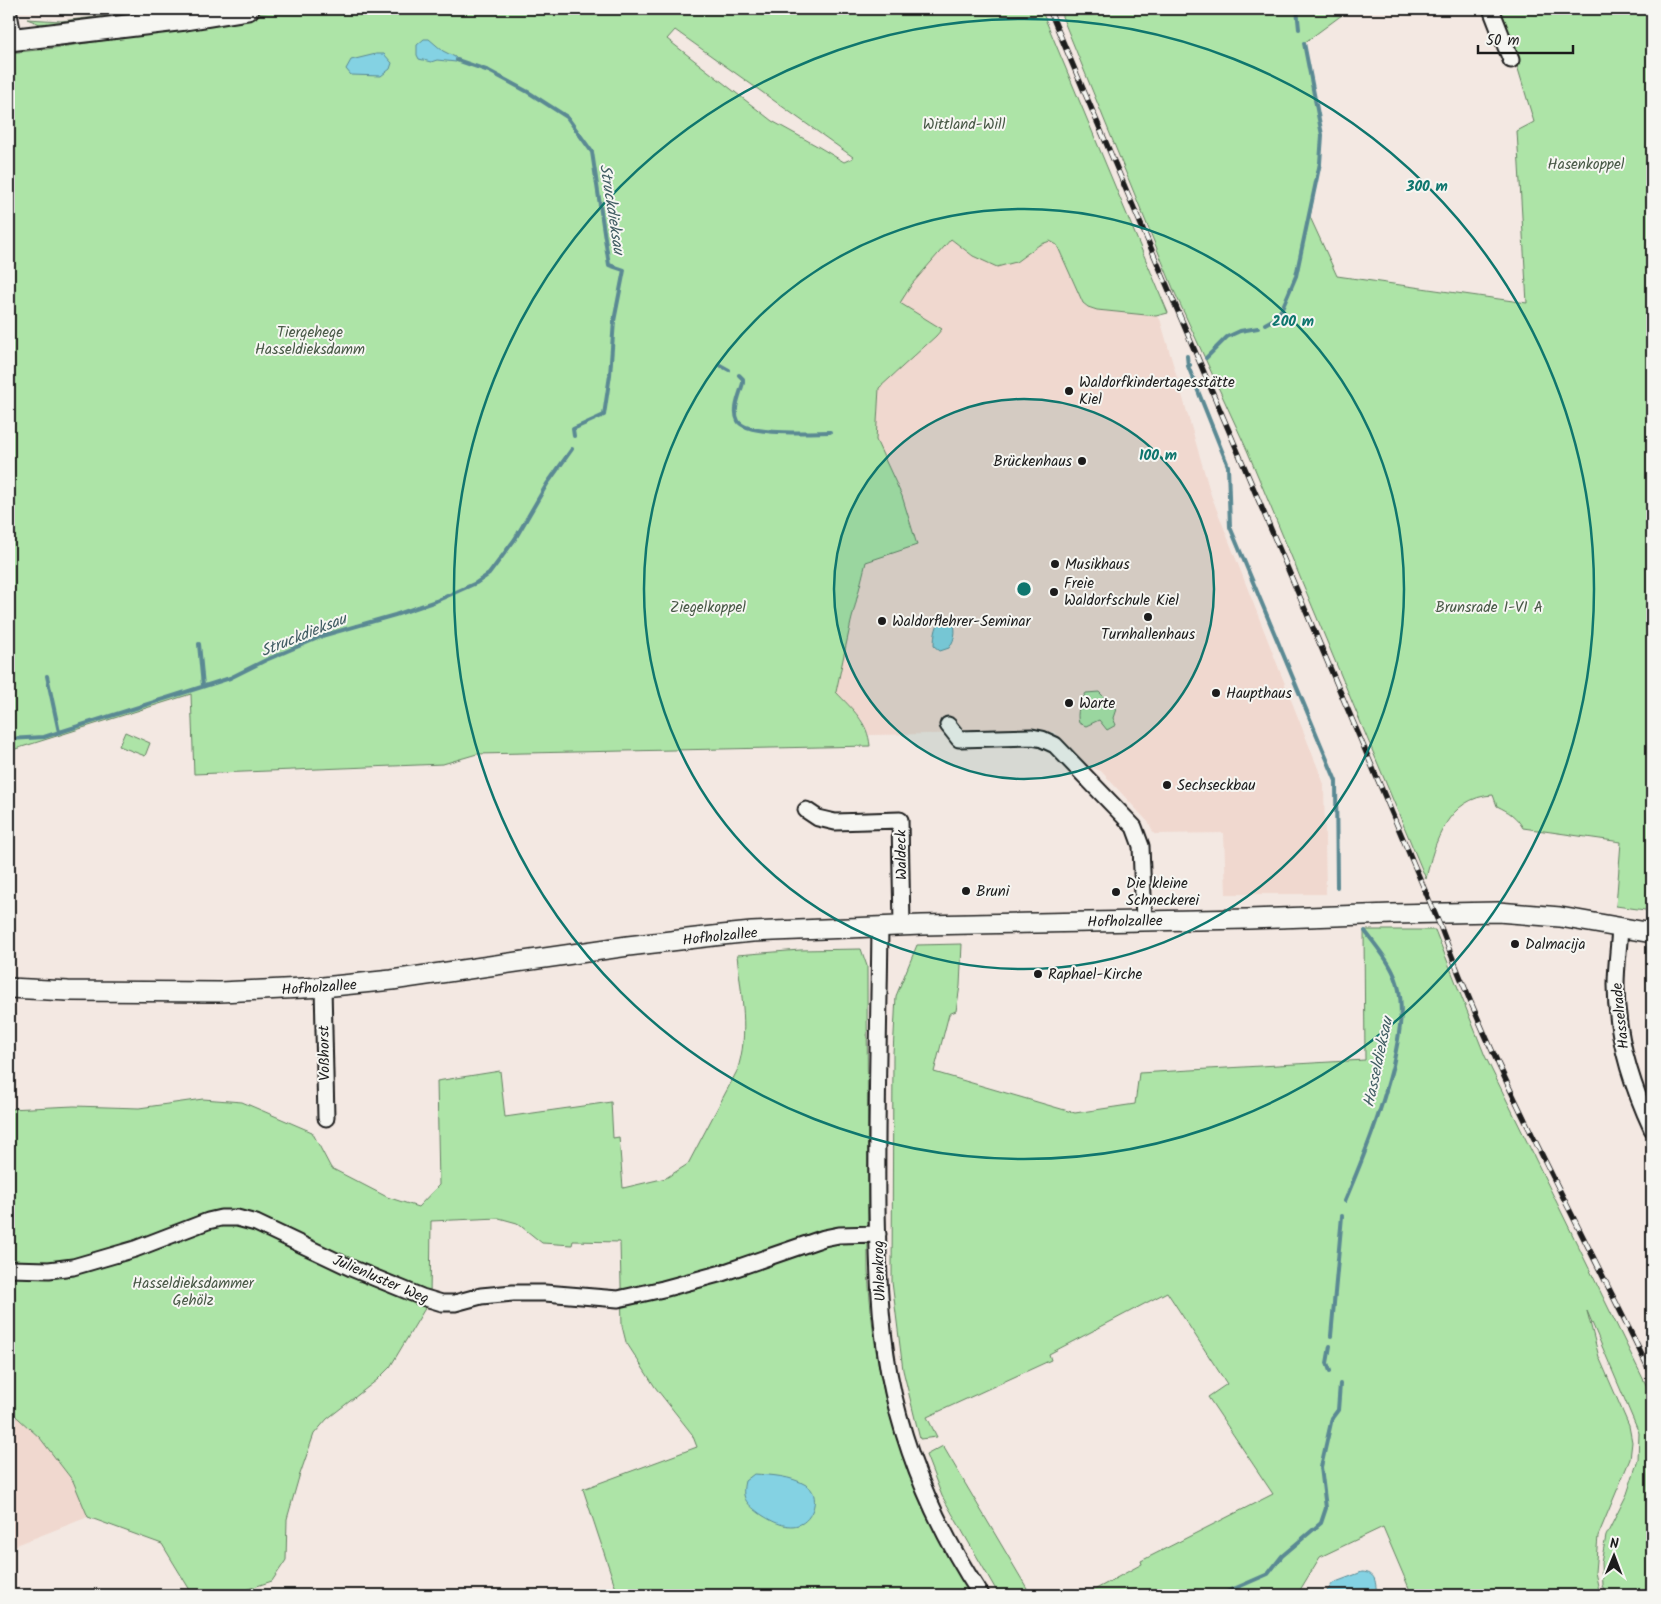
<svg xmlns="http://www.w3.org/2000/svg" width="1661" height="1604" font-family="Kalam,sans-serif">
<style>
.built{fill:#f0d8cf}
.green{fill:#ade4a7;stroke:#648062;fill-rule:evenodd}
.water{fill:#84d2e3;stroke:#5a8993}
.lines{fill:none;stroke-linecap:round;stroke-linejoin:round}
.stream{stroke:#5a8993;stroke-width:4}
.minor-casing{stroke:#1c1c1c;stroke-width:19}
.tertiary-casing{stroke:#1c1c1c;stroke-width:22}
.secondary-casing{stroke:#1c1c1c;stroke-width:25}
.minor{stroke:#f6f6f2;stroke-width:15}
.tertiary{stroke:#f6f6f2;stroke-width:19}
.secondary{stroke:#f6f6f2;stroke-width:21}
.rail-casing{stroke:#1c1c1c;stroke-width:5.5}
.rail{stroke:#f6f6f2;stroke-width:4;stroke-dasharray:11;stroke-linecap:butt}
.ring{fill:none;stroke:#0f766e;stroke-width:2.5}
.poi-dot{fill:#1c1c1c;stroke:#f6f6f2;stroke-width:2}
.labels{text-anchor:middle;stroke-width:4;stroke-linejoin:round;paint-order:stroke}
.park-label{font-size:15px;fill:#485846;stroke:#f6f6f2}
.poi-label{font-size:15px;fill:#1c1c1c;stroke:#f6f6f2;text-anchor:start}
.street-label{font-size:15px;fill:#1c1c1c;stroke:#f6f6f2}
.water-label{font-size:16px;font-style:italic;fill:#405c62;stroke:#f6f6f2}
.centre{fill:#0f766e;stroke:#f6f6f2;stroke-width:2.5}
.ring-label{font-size:15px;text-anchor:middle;font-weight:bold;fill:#0f766e;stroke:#f6f6f2;stroke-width:4;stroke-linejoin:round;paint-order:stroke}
</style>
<rect width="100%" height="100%" fill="#f3e8e2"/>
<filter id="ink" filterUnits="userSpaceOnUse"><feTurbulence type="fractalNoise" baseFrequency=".02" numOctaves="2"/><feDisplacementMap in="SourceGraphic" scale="10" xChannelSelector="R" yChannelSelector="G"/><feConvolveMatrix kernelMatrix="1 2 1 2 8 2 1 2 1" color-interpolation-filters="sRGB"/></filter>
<g filter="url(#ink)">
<!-- built -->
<path class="built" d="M 951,239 L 973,256 L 1016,262 L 1039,245 L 1050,241 L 1057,245 L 1083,303 L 1088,307 L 1097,310 L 1156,316 L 1160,319 L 1211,495 L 1324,784 L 1326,894 L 1226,894 L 1224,833 L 1154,834 L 1149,823 L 1101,771 L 1089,767 L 1054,732 L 869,735 L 862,720 L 836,692 L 851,622 L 866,562 L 902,496 L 876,440 L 879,388 L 936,336 L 942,329 L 899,303 L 912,284 Z
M 9,1410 L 40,1438 L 73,1481 L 88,1517 L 9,1548 Z"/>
<!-- green -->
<path class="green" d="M 282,9 L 1041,9 L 1168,313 L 1156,316 L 1097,310 L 1088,307 L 1083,303 L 1057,245 L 1050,241 L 1039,245 L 1016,262 L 997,267 L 973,256 L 951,239 L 912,284 L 900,303 L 942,329 L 936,336 L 879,388 L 876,440 L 902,496 L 917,545 L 866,562 L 851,622 L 836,692 C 852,709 868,722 870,746 L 477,754 L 443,764 L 194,774 L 191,694 L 9,751 L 9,53 L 47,49 L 147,34 ZM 675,30 L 853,157 L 853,158 L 844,162 L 819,147 L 772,121 L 667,39 Z
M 1059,9 L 1350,9 L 1304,43 L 1322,135 L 1320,163 L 1310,217 L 1337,276 L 1527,303 L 1517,131 L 1534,122 L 1500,9 L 1652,9 L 1652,911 L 1616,906 L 1621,842 L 1523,828 C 1516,816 1509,812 1497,806 L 1493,795 C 1448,797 1434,842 1426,879 L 1247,450 L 1175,293 Z
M 140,12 L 160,12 L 176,14 L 139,14 L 50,24 L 40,24 L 27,19 L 61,21 Z
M 1099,692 L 1116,709 L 1113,718 L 1116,725 L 1107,730 L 1099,720 L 1086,726 L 1079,723 C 1076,713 1080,702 1086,693 Z
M 125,732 L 150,743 L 145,756 L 119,746 Z
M 1364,930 L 1435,930 L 1485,1056 L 1652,1397 L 1652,1595 L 1606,1595 L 1602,1585 L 1601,1563 L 1606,1536 L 1627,1494 L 1638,1460 L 1639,1433 L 1587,1311 L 1599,1357 L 1629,1426 L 1632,1442 L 1630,1459 L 1598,1536 L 1595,1572 L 1600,1595 L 1412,1595 L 1383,1527 L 1320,1557 L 1297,1595 L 1085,1595 L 1142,1564 L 1141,1561 L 1273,1494 L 1208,1397 L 1227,1384 L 1167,1292 L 1049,1354 L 1051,1360 L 927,1417 L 937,1437 L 920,1439 L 903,1370 L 892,1282 L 893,1053 L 896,996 L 917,945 L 962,944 L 960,986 L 956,1011 L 949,1014 L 934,1072 L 1075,1113 L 1135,1104 L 1139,1073 L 1365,1060 Z
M 861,949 L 867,966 L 868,1271 C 871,1325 878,1378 894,1429 C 898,1444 905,1458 910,1472 C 927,1515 946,1556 971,1595 L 618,1595 L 583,1489 L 697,1447 L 692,1434 L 655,1387 L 626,1342 L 622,1326 L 620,1242 L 573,1241 L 572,1245 L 542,1243 L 517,1223 L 499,1218 L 431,1221 L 430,1300 L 390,1367 L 377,1380 L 327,1419 L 314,1434 L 299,1477 L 287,1519 L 286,1560 L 272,1581 L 233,1594 L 193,1595 L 162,1544 L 88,1517 L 73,1481 L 40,1438 L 9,1410 L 9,1109 L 74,1106 L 139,1108 L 203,1099 L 242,1102 L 312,1132 L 331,1168 L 387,1197 L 418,1207 L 439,1185 L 437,1081 L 500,1071 L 505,1117 L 611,1102 L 613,1138 L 619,1137 L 623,1188 L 666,1178 L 688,1164 L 737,1071 C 750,1033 741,994 737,955 L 800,950 Z
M 943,1446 L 1031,1595 L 999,1595 L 942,1496 L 926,1455 Z"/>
<!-- water -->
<path class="water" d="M 424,39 L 429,39 L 443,51 L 455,57 L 457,60 L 456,62 L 437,60 L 431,62 L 419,59 L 417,55 L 417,45 Z
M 376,54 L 384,54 L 392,63 L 390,69 L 381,76 L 351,75 L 346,69 L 351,60 Z
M 944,616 L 951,617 C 957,628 956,638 949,648 L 940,651 L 934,646 C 934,635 936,623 944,616 Z
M 754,1474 C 771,1475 791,1476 806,1485 C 822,1494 813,1521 798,1525 C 785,1529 769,1520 759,1513 C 746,1503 741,1498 745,1481 Z
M 1362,1572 C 1377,1573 1375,1582 1377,1595 L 1324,1595 L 1333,1583 Z"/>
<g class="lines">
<!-- stream -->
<path class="stream" d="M 1297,9 L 1299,29
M 457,60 L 489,71 L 528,92 L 567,117 L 592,152 L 609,265 L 624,270 L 614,321 L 610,375 L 604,415 L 573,429 L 574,436
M 1265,324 L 1274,319 L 1282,309 L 1296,276 L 1320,163 L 1322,135 L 1304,43
M 1187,356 L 1188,366
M 1206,358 L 1227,337 L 1240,331 L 1258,328
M 720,365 L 729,370
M 1190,365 L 1188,366 L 1228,466 L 1230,527 L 1336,781 L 1337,887
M 739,375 L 743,379 L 743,383 C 740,394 732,410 738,421 C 746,436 813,432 830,432
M 199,644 L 203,686
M 47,676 L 59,732
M 9,739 L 44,737 L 230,678 L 266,660 L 325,635 L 395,615 L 436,601 L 476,583 L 489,574 L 515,539 L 547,484 L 572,449
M 1345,1201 C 1364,1156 1381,1113 1393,1065 C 1398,1041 1404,1014 1399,990 C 1395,967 1378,949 1365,931
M 1331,1336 L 1342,1216
M 1330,1346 L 1327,1363 L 1330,1371
M 1220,1595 L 1268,1574 L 1282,1556 L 1321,1523 L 1326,1508 L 1321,1467 L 1332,1418 L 1338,1410 L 1340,1384"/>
<defs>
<path id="minor" d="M 1491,9 L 1511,60
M 9,14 L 14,40
M 948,725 L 959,739 L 1032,737 L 1042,739 L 1055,745 L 1134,827 L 1141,846 L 1144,921
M 806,810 L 818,818 L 835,822 L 900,820 L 902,926
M 880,927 C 879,1020 876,1114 877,1207 C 878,1263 879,1318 889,1373 C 904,1452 937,1528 981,1595
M 1620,928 C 1619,947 1616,966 1616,985 C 1616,1036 1631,1084 1652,1129
M 323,987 L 326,1118
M 9,1269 L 49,1270 L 73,1267 L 135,1249 L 208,1221 L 221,1218 L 237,1218 L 256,1223 L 351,1268 L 422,1297 L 442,1303 L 455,1303 L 481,1296 L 513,1293 L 545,1293 L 618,1299 L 663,1289 L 722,1273 L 824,1238 L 839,1235 L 878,1234"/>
<path id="tertiary" d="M 9,988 L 68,991 L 220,992 L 323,987 L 392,980 L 628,946 L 722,935 L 752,932 L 922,925 L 1248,919 L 1393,914 L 1498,912 L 1560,917 L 1652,933"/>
<path id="secondary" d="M 9,40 L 186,19 L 248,9"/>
</defs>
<!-- minor casing -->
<use href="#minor" class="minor-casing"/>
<!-- tertiary casing -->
<use href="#tertiary" class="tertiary-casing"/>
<!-- secondary casing -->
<use href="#secondary" class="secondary-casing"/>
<!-- minor -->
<use href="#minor" class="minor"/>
<!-- tertiary -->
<use href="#tertiary" class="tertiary"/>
<!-- secondary -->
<use href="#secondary" class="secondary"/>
<defs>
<path id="rail" d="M 1049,9 L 1441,928 C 1499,1083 1581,1227 1652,1376"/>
</defs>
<!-- rail casing -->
<use href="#rail" class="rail-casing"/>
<!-- rail -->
<use href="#rail" class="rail"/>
</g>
</g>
<!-- distance rings -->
<circle cx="1024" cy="589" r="190" fill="#0f766e" fill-opacity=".12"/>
<g class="ring">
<circle cx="1024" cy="589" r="190"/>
<circle cx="1024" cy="589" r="380"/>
<circle cx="1024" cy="589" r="570"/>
</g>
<!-- markers -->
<g class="poi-dot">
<circle cx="1069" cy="391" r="5"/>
<circle cx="1082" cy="461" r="5"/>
<circle cx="1055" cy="564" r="5"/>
<circle cx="1054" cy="592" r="5"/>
<circle cx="1148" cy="617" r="5"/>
<circle cx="882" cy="621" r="5"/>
<circle cx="1216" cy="693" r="5"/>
<circle cx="1069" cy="703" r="5"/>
<circle cx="1167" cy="785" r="5"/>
<circle cx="966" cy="891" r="5"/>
<circle cx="1116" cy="892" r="5"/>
<circle cx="1515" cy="944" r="5"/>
<circle cx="1038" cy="974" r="5"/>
</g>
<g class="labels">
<!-- park labels -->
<g class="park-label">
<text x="964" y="129">Wittland-Will</text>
<text x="1586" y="169">Hasenkoppel</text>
<text x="310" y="337">Tiergehege<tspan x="310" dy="17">Hasseldieksdamm</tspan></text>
<text x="708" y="612">Ziegelkoppel</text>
<text x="1489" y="612">Brunsrade I-VI A</text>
<text x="193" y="1288">Hasseldieksdammer<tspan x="193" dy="17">Gehölz</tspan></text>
</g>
<!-- poi labels -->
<g class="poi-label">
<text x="1079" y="387">Waldorfkindertagesstätte<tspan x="1079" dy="17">Kiel</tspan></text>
<text x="1072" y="466" text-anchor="end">Brückenhaus</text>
<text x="1065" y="569">Musikhaus</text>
<text x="1064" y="588">Freie<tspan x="1064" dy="17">Waldorfschule Kiel</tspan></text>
<text x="892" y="626">Waldorflehrer-Seminar</text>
<text x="1148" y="639" text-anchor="middle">Turnhallenhaus</text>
<text x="1226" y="698">Haupthaus</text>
<text x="1079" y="708">Warte</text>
<text x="1177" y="790">Sechseckbau</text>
<text x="1126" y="888">Die kleine<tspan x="1126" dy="17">Schneckerei</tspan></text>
<text x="976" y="896">Bruni</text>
<text x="1525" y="949">Dalmacija</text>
<text x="1048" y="979">Raphael-Kirche</text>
</g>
<!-- street labels -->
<g class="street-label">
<text transform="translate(901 855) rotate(-91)" y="5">Waldeck</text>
<text transform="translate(1125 921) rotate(-1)" y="5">Hofholzallee</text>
<text transform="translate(720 936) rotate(-6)" y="5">Hofholzallee</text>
<text transform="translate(319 987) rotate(-4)" y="5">Hofholzallee</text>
<text transform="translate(1620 1016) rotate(-96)" y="5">Hasselrade</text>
<text transform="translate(324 1053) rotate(-91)" y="5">Voßhorst</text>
<text transform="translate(879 1271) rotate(-92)" y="5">Uhlenkrog</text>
<text transform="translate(381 1279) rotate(23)" y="5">Julienluster Weg</text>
</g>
<!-- water labels -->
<g class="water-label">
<text transform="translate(613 209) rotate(81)" y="6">Struckdieksau</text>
<text transform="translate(303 634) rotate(-22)" y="6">Struckdieksau</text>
<text transform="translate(1377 1062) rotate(-78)" y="6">Hasseldieksau</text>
</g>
</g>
<circle cx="1024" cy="589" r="8" class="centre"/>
<g class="ring-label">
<text x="1427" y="191">300 m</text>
<text x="1293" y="326">200 m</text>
<text x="1158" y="460">100 m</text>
</g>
<!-- margin -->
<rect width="1661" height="1604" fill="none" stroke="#f6f6f2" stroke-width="30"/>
<rect x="15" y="15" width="1631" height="1574" fill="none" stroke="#1c1c1c" stroke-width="2" filter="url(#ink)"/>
<!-- north arrow -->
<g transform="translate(1614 1556) rotate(1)" stroke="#f6f6f2" stroke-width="4" paint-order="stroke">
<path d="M0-4L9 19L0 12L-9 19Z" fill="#1c1c1c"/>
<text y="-8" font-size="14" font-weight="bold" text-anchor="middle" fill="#1c1c1c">N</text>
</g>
<!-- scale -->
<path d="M1478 45v8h95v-8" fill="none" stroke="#1c1c1c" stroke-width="2.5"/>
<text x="1486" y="45" font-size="15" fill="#1c1c1c" stroke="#f6f6f2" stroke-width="4" paint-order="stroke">50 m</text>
</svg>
